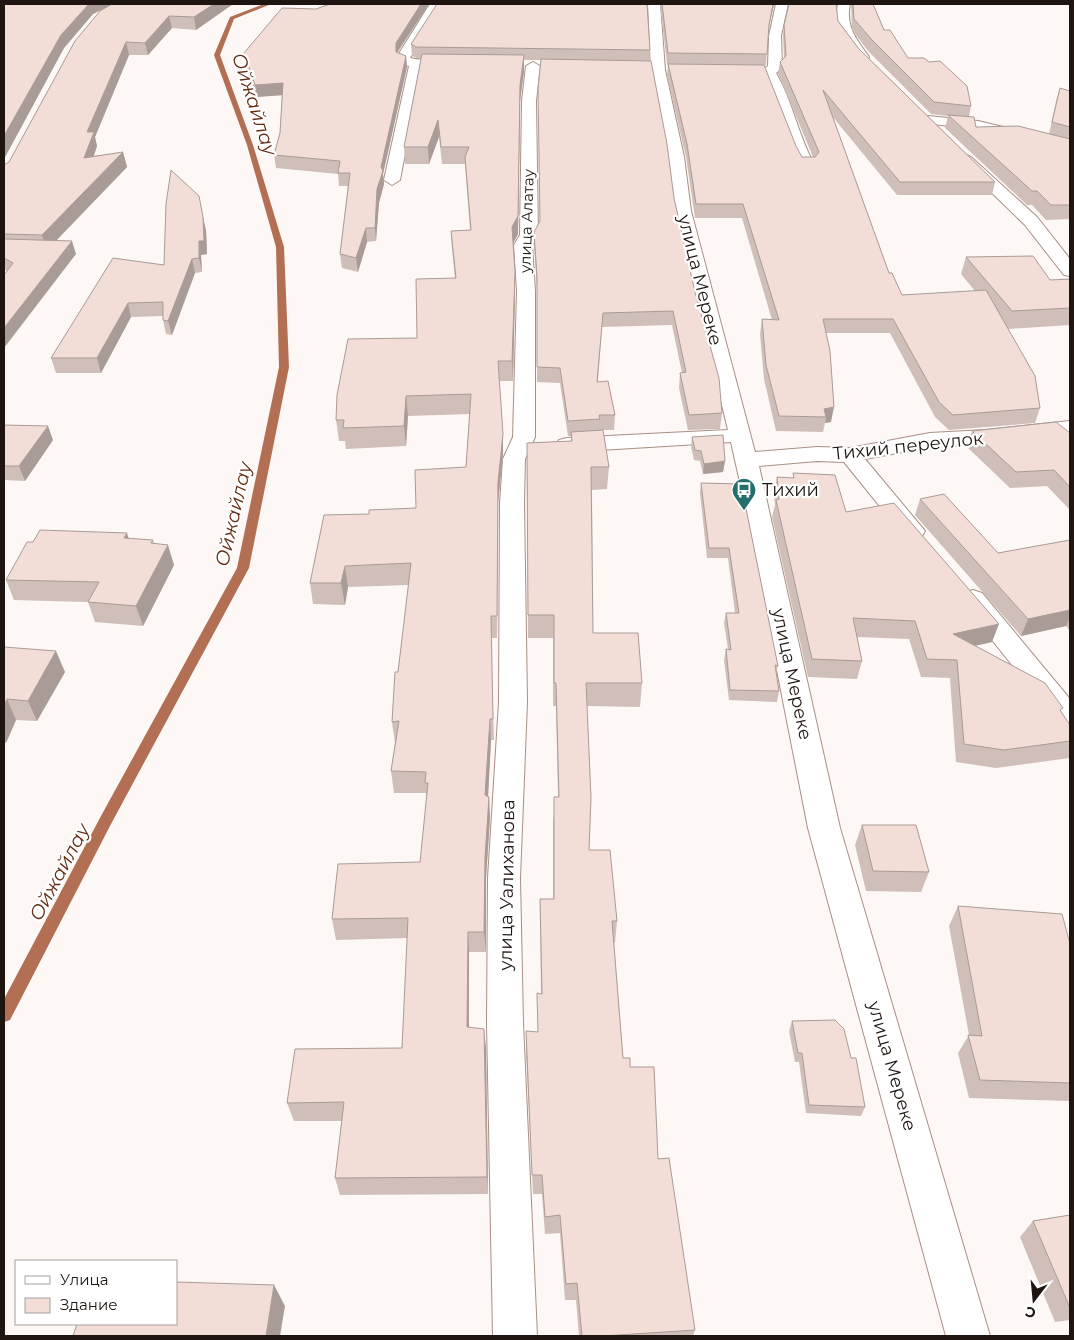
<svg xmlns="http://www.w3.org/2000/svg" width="1074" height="1340" font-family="Montserrat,sans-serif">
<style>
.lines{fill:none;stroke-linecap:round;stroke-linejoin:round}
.stream{fill:#b26f54;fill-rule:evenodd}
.minor-casing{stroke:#aa8f84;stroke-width:2}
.minor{fill:#fff;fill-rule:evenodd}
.wall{fill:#d0bfb9}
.shaded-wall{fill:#a99b96}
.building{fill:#f2ded7;stroke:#a99b96}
.labels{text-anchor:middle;stroke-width:4.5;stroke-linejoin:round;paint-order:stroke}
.far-street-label{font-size:15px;fill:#1e1410;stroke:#fff}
.street-label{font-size:18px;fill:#1e1410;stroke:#fff}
.poi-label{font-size:18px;fill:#1e1410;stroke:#fff;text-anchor:start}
.water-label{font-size:19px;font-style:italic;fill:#652b12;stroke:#fff}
</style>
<rect width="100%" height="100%" fill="#fdf7f5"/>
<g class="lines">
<!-- stream -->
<path class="stream" d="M 264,4 L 271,4 L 234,19 L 220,55 L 253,145 L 284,247 L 289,367 L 249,568 L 111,824 L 10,1020 L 4,1022 L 4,999 L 101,816 L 237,568 L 279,367 L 276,247 L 247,145 L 214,55 L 230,17 Z"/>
<defs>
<path id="minor" d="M 430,4 L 442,4 L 410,58 C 424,62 456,56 465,65 L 458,69 L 421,68 L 400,180 L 392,185 L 384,180 L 409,66 L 399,63 L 398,55 Z
M 648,4 L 660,4 L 665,70 L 684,157 L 691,211 L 755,452 L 817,447 L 850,448 L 930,433 L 986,430 L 1070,421 L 1070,434 L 986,444 L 930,447 L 865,459 L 925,531 L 922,536 L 913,539 L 904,536 L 844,462 L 817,461 L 759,466 L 840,828 L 990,1336 L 946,1336 L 808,828 L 741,487 L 731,442 L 567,452 L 559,450 L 556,445 L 559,440 L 567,438 L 728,430 L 675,211 L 668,157 L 651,70 Z
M 776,4 L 788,4 L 781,36 L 782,68 L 776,73 C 793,102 798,136 815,166 L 807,171 L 802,169 C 781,140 779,102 761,71 L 768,66 L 769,36 Z
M 838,4 L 850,4 C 845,27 857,40 869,57 L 868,60 L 858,60 C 845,43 833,27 838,4 Z
M 533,62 L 540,66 L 536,101 L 538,235 L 532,245 L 535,291 L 535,437 L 525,459 L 524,503 L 527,702 L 520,878 L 523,1023 L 537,1336 L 493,1336 L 487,1023 L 488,878 L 499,702 L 500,503 L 503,459 L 513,437 L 517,291 L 514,245 L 520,235 L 522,101 L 526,66 Z
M 928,116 L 978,121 L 1070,143 L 1070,151 L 978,129 L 923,123 L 921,120 Z
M 966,155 L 971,157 L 1037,217 L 1070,259 L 1070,276 L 1064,275 L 1025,225 L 961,163 L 958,160 Z
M 973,590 L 982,593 L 1070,699 L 1070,728 L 1060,725 L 964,605 L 960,599 L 964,593 Z"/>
</defs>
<!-- minor casing -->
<use href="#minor" class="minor-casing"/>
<!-- minor -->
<use href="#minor" class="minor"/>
</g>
<!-- wall -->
<path class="wall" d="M 4,4 L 233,4 L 196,30 L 172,28 L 148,55 L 129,55 L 95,137 L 97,146 L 94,156 L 123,152 L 127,167 L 56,241 L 76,254 L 7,271 L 4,269 L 4,165 L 9,162 L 108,6 L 93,14 L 64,48 L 4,159 Z
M 330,4 L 429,4 L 398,52 L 406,56 L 407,67 L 383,174 L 384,184 L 379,203 L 376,241 L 367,242 L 358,272 L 342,268 L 340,254 L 348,186 L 339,186 L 338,174 L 276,168 L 274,155 L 280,133 L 282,95 L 256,97 L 246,65 L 244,53 L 316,9 Z
M 647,4 L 650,50 L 649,61 L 674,198 L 722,413 L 720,429 L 688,430 L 679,388 L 680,373 L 682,373 L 672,325 L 602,327 L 598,381 L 615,415 L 614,430 L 603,430 L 609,467 L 607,489 L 592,490 L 593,633 L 642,683 L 640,707 L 587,706 L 589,850 L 617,921 L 615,943 L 614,943 L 623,1058 L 630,1067 L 658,1159 L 695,1330 L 693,1336 L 579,1336 L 576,1300 L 565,1300 L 560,1233 L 545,1234 L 542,1194 L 533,1194 L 526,1051 L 526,1031 L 538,1032 L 541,994 L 540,899 L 553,899 L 553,820 L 558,797 L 556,706 L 553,706 L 553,638 L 528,638 L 527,443 L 571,441 L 571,436 L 568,436 L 560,383 L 537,382 L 537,291 L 534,245 L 534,232 L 540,222 L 541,60 L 524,60 L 524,71 L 520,101 L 518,234 L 513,244 L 515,291 L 513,381 L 499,381 L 503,454 L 498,503 L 497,638 L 491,638 L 494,740 L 491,740 L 488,796 L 489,797 L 490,818 L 486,878 L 486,952 L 469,952 L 469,1028 L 486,1048 L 488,1194 L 340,1195 L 335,1178 L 342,1121 L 294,1121 L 287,1103 L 402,1048 L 408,938 L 336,940 L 332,919 L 420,862 L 427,800 L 426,793 L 394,793 L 391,771 L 395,743 L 392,722 L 409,585 L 348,587 L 345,605 L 313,604 L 310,583 L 369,514 L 416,508 L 466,467 L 470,414 L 408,416 L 406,446 L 346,449 L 345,441 L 339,441 L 336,420 L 417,338 L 455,278 L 452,249 L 451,231 L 470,230 L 465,164 L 442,164 L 439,137 L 429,164 L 405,164 L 404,147 L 421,58 L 417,58 L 412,56 L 411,44 Z
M 660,4 L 774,4 L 768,31 L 766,65 L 667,64 Z
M 851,4 L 873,4 L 884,30 L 908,58 L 971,106 L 969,116 L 976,127 L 1049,134 L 1056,101 L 1060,88 L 1070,91 L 1070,219 L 1046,220 L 1032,205 L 1027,205 L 945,128 L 948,116 L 931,114 L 869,52 L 852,30 Z
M 838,21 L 859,49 L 995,182 L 992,195 L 897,195 L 832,116 L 889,273 L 902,295 L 975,291 L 961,274 L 966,257 L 1050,280 L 1070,279 L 1070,325 L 1008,329 L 1040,408 L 1035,423 L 949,430 L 935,417 L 890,333 L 826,333 L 831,422 L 825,423 L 823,432 L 776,431 L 764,379 L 760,334 L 762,319 L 772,320 L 742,218 L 695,218 L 686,157 L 667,76 L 668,64 L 796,146 L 802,157 L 813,157 L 778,73 L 780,62 L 784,58 L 783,36 L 784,25 Z
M 206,230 L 207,254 L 201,255 L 202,272 L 195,273 L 172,335 L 166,334 L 163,320 L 163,316 L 131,317 L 101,373 L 56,373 L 51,358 Z
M 4,425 L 53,440 L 25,481 L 4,480 Z
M 972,431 L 1070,433 L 1070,510 L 1047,486 L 1010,488 L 967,447 Z
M 692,437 L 725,461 L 723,472 L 703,474 L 700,461 L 694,460 L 691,447 Z
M 793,473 L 846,512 L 992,642 L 975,646 L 1061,712 L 1070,725 L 1070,758 L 996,768 L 956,762 L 950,678 L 921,677 L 909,639 L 857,637 L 862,661 L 857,679 L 808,677 L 772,517 L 775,505 L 774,495 L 777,477 L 793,478 Z
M 701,483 L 741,484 L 778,666 L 776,672 L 779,691 L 777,702 L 729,700 L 724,660 L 726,649 L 728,649 L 724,623 L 726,613 L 735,613 L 728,558 L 707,558 L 700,493 Z
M 920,499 L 998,553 L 1070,540 L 1070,631 L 1066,626 L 1021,636 L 915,515 Z
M 128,539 L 153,540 L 154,544 L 174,565 L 143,626 L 95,622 L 88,602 L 14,600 L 6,580 L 33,542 Z
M 4,647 L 65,672 L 37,721 L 16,720 L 6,743 L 4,741 Z
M 862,825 L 929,872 L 921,892 L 866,891 L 855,845 Z
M 958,906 L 1070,944 L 1070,1101 L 969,1098 L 958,1053 L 969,1035 L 949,926 Z
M 792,1021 L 851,1058 L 865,1107 L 861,1116 L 806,1113 L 799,1062 L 795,1062 L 789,1031 Z
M 1070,1215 L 1070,1320 L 1055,1322 L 1020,1237 L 1033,1221 Z"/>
<!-- shaded-wall -->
<path class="shaded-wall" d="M 89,4 L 113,4 L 93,14 L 64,48 L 4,159 L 4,136 L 61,35 Z
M 214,4 L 233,4 L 196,30 L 194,17 Z
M 421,4 L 429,4 L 396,54 L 396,43 Z
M 773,4 L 774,4 L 767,36 L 769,25 Z
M 169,16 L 172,28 L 148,55 L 145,43 Z
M 126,42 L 129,55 L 95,137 L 97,146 L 88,172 L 84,158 L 87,132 Z
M 524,55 L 524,71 L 520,101 L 518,234 L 512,245 L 512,227 L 520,85 Z
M 406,56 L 407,67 L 383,174 L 384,184 L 379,203 L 376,241 L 375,228 L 377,189 L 381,167 Z
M 283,83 L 284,95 L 256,97 L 255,85 Z
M 438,120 L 439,137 L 429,164 L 428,147 Z
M 123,152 L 127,167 L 47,250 L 42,235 Z
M 203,217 L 206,230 L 207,254 L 201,255 L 202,272 L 199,258 L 199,241 Z
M 366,228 L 367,242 L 358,272 L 356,258 Z
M 72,241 L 76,254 L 4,348 L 4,328 Z
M 192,259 L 195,273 L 172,335 L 168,321 Z
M 515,272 L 515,291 L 513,381 L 512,361 Z
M 128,303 L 131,317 L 101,373 L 97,358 Z
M 406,396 L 408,416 L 406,446 L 404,426 Z
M 834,407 L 831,422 L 825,423 L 826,417 L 824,409 Z
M 48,426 L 53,440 L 25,481 L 19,466 Z
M 503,434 L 503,454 L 498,503 L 497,638 L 497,616 L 498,482 Z
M 725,461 L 723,472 L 703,474 L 704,464 Z
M 127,533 L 133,553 L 124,538 Z
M 168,545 L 174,565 L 143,626 L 136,606 Z
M 345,566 L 348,587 L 345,605 L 341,583 Z
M 1070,610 L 1070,617 L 1066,626 L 1021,636 L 1028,619 Z
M 999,624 L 992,642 L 947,652 L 953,634 Z
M 56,651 L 65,672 L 37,721 L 28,701 Z
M 7,699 L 16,720 L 6,743 L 4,739 L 4,706 Z
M 490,719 L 491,740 L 487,817 L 485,795 Z
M 489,797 L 490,818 L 486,878 L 486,952 L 484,932 L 485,857 Z
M 468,932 L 469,952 L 469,1047 L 467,1027 Z
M 484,1029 L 486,1048 L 488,1194 L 487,1177 Z
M 274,1285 L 285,1306 L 280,1336 L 266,1336 Z"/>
<!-- building -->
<path class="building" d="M 4,4 L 89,4 L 61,35 L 4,136 Z
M 112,4 L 214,4 L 194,17 L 169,16 L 145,43 L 126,42 L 87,132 L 94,132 L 84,158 L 123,152 L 42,235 L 4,234 L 4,165 L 9,162 L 75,41 L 100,11 Z
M 330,4 L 421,4 L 396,43 L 396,52 L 406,56 L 381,167 L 383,171 L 377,189 L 375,228 L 366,228 L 356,258 L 340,254 L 350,173 L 338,173 L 340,161 L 274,155 L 280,133 L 283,83 L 255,85 L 244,53 L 282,8 L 316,9 Z
M 437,4 L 647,4 L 650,50 L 416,47 L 411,44 Z
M 662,4 L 773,4 L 769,25 L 767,54 L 668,53 Z
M 789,4 L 836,4 L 838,21 L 859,49 L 995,182 L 900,182 L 823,90 L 889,273 L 892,273 L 902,295 L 986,290 L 1035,376 L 1040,408 L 953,415 L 939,402 L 893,319 L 823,319 L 830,351 L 834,407 L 824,409 L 826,417 L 779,416 L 766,365 L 762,319 L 779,320 L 743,204 L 696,204 L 687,144 L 668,64 L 764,65 L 796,146 L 802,157 L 815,157 L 819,152 L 780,62 L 786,56 L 784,25 Z
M 853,4 L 873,4 L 884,30 L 890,30 L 908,58 L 924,58 L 929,62 L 940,61 L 967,86 L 971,106 L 934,102 L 872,40 L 854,19 Z
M 422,54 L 524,55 L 520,85 L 518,216 L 512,227 L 515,272 L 512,361 L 498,361 L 503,434 L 498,482 L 497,616 L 491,616 L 493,719 L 490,719 L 485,795 L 489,797 L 485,857 L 484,932 L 468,932 L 467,1027 L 484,1029 L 487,1177 L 335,1178 L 344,1102 L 287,1103 L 295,1049 L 402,1048 L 408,918 L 332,919 L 338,864 L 420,862 L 428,783 L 425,783 L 426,772 L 391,771 L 399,721 L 392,722 L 395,672 L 398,672 L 411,563 L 345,566 L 341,583 L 310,583 L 324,515 L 369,514 L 369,510 L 416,508 L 415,470 L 466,467 L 471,394 L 406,396 L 404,426 L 343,428 L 344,420 L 336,420 L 337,395 L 348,339 L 417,338 L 416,279 L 456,278 L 451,231 L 471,230 L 465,157 L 469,147 L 441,147 L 438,120 L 428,147 L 404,147 Z
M 541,59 L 651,61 L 667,144 L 674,198 L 695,292 L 719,378 L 722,413 L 689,415 L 680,373 L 686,372 L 673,311 L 603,313 L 597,382 L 608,381 L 615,415 L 599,415 L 600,419 L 568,421 L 560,368 L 537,367 L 537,277 L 534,232 L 540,221 L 538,89 Z
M 1060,88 L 1070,91 L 1070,127 L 1052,122 Z
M 948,115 L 974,117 L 976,127 L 1018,126 L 1070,139 L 1070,205 L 1051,205 L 1037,191 L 1032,191 Z
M 171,170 L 199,196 L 203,217 L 204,241 L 199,241 L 199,258 L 192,259 L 168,321 L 163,320 L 163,302 L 128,303 L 97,358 L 51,358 L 113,258 L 164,265 L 166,204 Z
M 4,239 L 72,241 L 4,328 L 4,275 L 13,263 L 4,258 Z
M 1033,256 L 1050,280 L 1070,279 L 1070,308 L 1012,311 L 966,257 Z
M 1056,422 L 1070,433 L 1070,487 L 1054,470 L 1016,472 L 972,431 Z
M 4,425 L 48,426 L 19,466 L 4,466 Z
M 603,430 L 609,467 L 591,467 L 593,633 L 638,633 L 642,683 L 586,683 L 591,797 L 589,850 L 610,850 L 617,921 L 612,921 L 623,1058 L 630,1058 L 630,1067 L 654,1067 L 658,1159 L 669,1158 L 695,1330 L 603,1336 L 582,1336 L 577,1283 L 566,1284 L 560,1215 L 545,1217 L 542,1175 L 532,1175 L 526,1031 L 538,1032 L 537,993 L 542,994 L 540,899 L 554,899 L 554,797 L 559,797 L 556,683 L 554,683 L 554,615 L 528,615 L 527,443 L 572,441 L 571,432 Z
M 723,435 L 725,461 L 704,464 L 701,451 L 695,450 L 692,437 Z
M 793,473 L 835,475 L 846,512 L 894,503 L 999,624 L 953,634 L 1045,683 L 1063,708 L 1060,710 L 1070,725 L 1070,741 L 1004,750 L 964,744 L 957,660 L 927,659 L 915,621 L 853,618 L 862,661 L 812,659 L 776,500 L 779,499 L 777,477 L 794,478 Z
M 701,483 L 741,484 L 778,666 L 775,665 L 779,691 L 730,690 L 726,649 L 731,650 L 726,613 L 739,613 L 729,548 L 709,548 Z
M 944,494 L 998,553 L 1070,540 L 1070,610 L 1028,619 L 920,499 Z
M 40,530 L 127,533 L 124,538 L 153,540 L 151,543 L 168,545 L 136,606 L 88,602 L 99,582 L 6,580 L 27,542 L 33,542 Z
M 4,647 L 56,651 L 28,701 L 7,699 L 4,706 Z
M 862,825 L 916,825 L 929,872 L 873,871 Z
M 958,906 L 1062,914 L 1070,944 L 1070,1083 L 980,1080 L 968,1035 L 982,1036 Z
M 835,1020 L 844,1029 L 851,1058 L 856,1058 L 865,1107 L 809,1105 L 802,1053 L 798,1053 L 792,1021 Z
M 1070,1215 L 1070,1308 L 1033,1221 Z
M 176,1282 L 274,1285 L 266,1336 L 73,1336 L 77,1324 L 176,1324 Z"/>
<!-- icons -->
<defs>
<symbol id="bus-pin" viewBox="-11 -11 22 30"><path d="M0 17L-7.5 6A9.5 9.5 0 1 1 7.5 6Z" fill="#246f6d" stroke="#fff"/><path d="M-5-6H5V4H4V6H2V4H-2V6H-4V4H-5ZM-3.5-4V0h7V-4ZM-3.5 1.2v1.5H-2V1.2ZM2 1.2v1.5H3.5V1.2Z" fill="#fff"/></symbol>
</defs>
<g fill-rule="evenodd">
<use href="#bus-pin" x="730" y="476" width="28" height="38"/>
</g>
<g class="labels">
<!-- far-street labels -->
<g class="far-street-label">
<text transform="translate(527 221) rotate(-88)" y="5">улица Алатау</text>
</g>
<!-- street labels -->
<g class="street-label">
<text transform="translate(700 280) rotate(76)" y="6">улица Мереке</text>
<text transform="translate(908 446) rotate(-6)" y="6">Тихий переулок</text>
<text transform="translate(792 674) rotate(78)" y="6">улица Мереке</text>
<text transform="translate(507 885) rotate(-89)" y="6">улица Уалиханова</text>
<text transform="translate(892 1066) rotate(74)" y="6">улица Мереке</text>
</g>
<!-- poi labels -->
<g class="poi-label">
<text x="762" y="496">Тихий</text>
</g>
<!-- water labels -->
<g class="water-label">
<text transform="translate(255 104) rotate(72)" y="7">Ойжайлау</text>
<text transform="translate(233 514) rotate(-77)" y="7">Ойжайлау</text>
<text transform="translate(59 872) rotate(-62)" y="7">Ойжайлау</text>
</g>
</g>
<!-- border -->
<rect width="1074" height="1340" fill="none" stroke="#1e1410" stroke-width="10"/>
<!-- legend -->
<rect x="15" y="1260" width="162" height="65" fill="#ffffff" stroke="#a5a19f"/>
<rect x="25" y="1276" width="25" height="8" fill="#ffffff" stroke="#a5a19f"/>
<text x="60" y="1285" font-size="15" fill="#1e1410">Улица</text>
<rect x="25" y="1298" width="25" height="15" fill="#f2ded7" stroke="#a5a19f"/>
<text x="60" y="1310" font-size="15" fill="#1e1410">Здание</text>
<!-- north arrow -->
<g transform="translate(1034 1300) rotate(196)" stroke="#ffffff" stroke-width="4" paint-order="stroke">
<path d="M0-4L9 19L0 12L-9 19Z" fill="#1e1410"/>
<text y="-8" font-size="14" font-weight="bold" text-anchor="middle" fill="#1e1410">С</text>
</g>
</svg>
